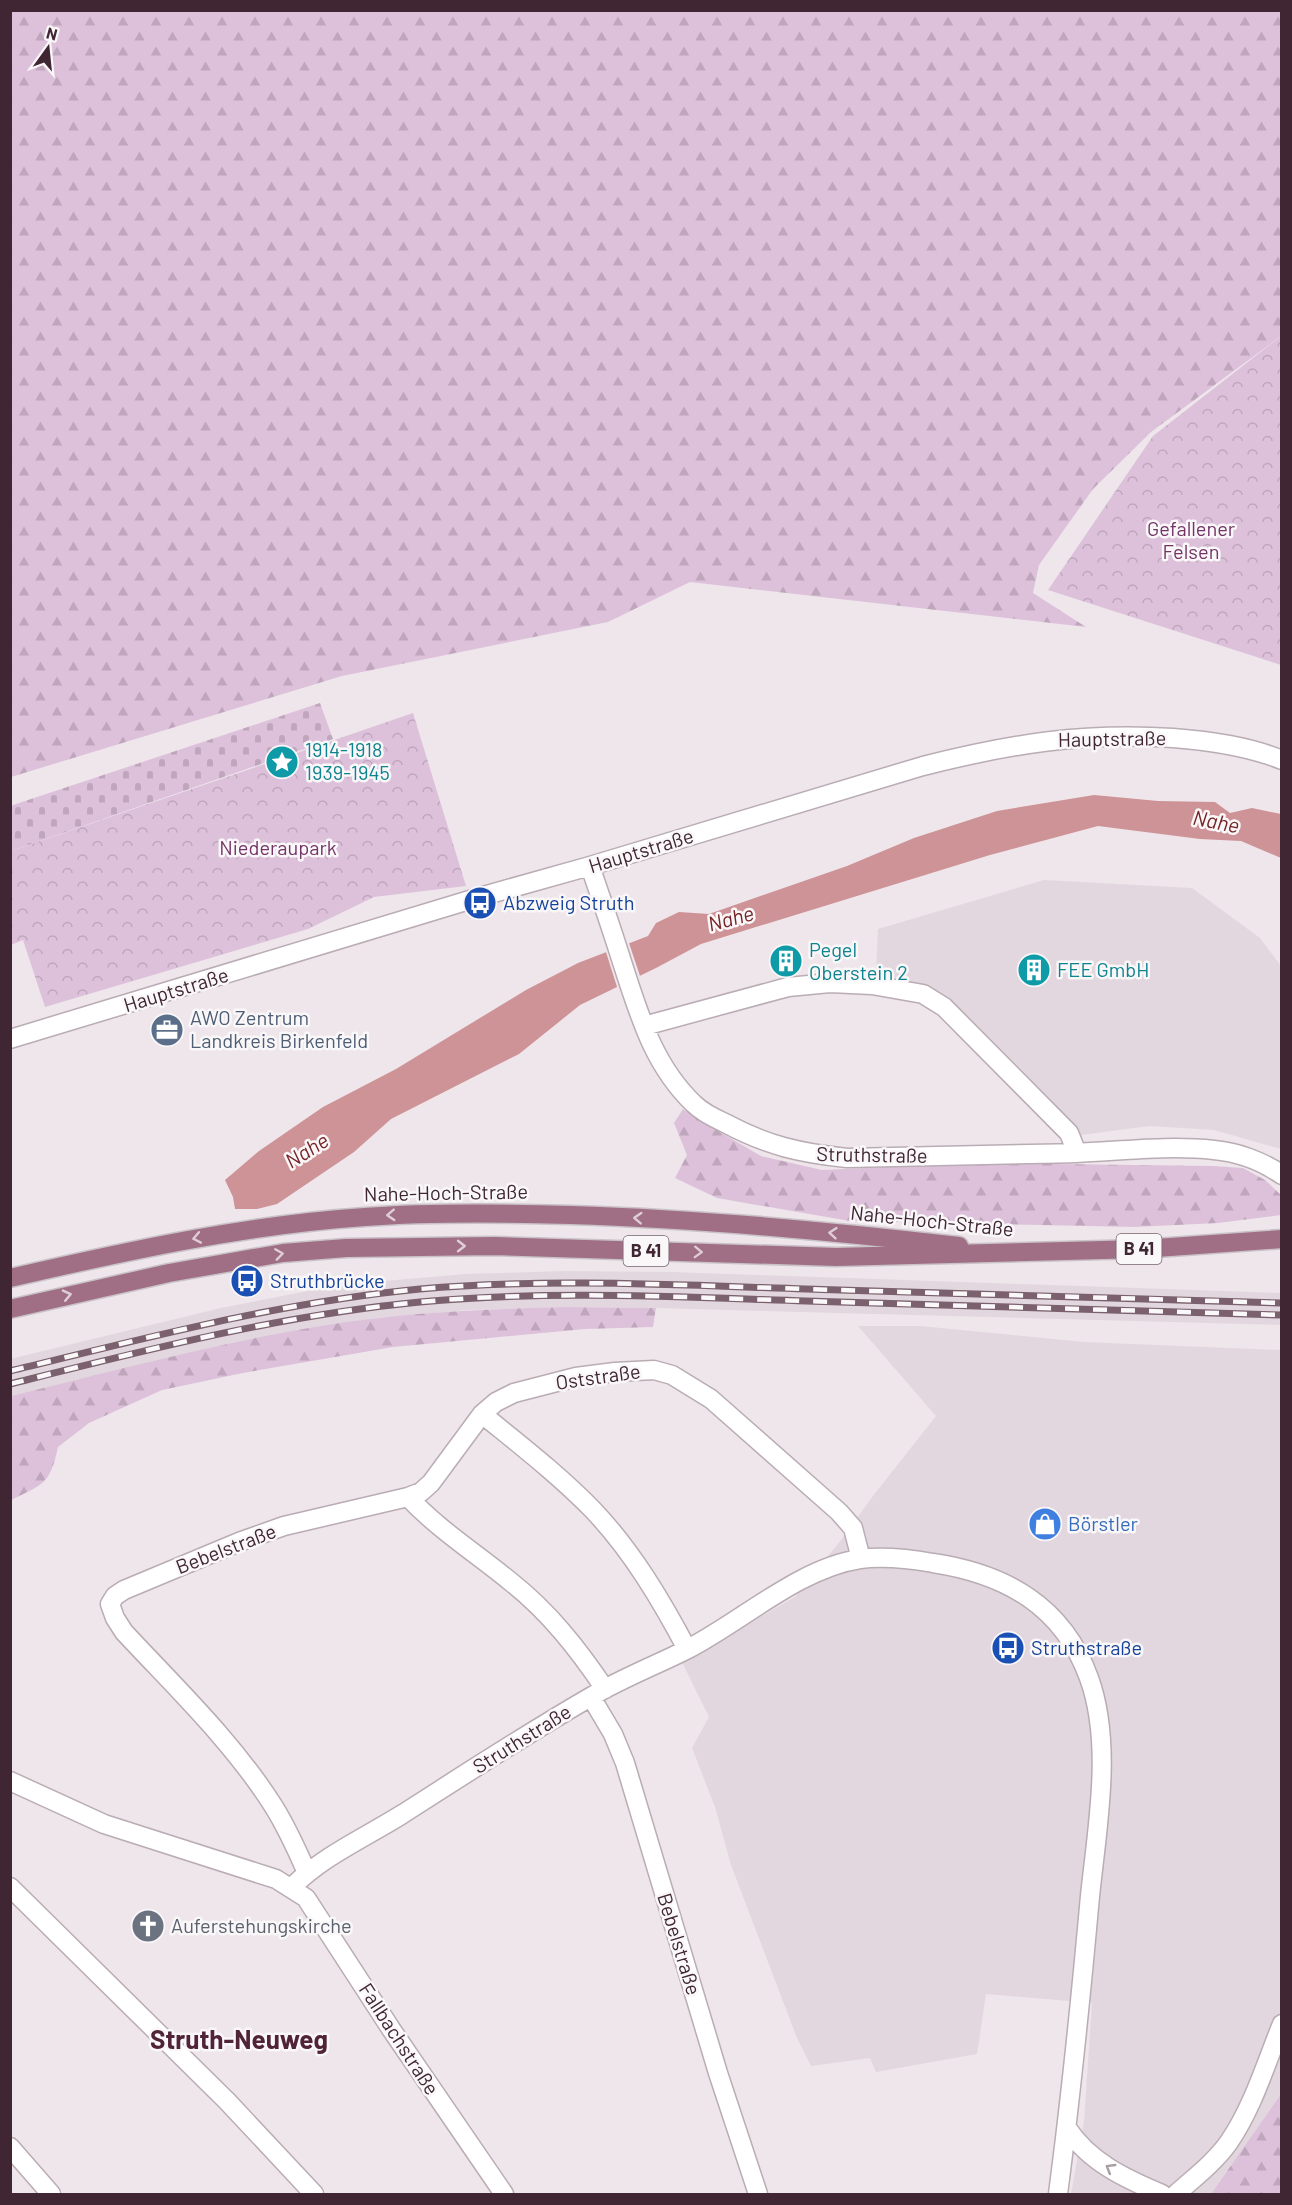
<svg xmlns="http://www.w3.org/2000/svg" width="1292" height="2205" font-family="Barlow,sans-serif">
<style>
.built{fill:#e2d7de}
.forest{fill:url(#forest-firs)}
.cemetery{fill:url(#cemetery-stones)}
.park{fill:url(#park-crowns)}
.water{fill:#ce9396}
.pier{fill:#eee6eb}
.lines{fill:none;stroke-linecap:round;stroke-linejoin:round}
.minor-casing{stroke:#baacb4;stroke-width:21}
.major-casing{stroke:#c9c2c6;stroke-width:21}
.minor{stroke:#fff;stroke-width:18}
.major{stroke:#a06e85;stroke-width:18}
.rail-casing{stroke:#7a616d;stroke-width:7}
.rail{stroke:#faf7f9;stroke-width:4.5;stroke-dasharray:14;stroke-linecap:butt}
.oneway{stroke:#dfced6}
.oneway2{stroke:#a99da3}
.labels{text-anchor:middle;stroke-width:5;stroke-linejoin:round;paint-order:stroke}
.shield{fill:#faf7f9;stroke:#77656e;stroke-width:1.5}
.shield-label{font-size:18px;font-weight:bold;fill:#3f2632}
.park-label{font-size:20px;fill:#733367;stroke:#faf7f9}
.street-label{font-size:20px;fill:#3f2632;stroke:#faf7f9}
.culture-label{font-size:20px;fill:#0d838f;stroke:#faf7f9;text-anchor:start}
.transit-label{font-size:20px;fill:#164399;stroke:#faf7f9;text-anchor:start}
.service-label{font-size:20px;fill:#4e5e75;stroke:#faf7f9;text-anchor:start}
.shop-label{font-size:20px;fill:#366cbe;stroke:#faf7f9;text-anchor:start}
.worship-label{font-size:20px;fill:#5b616d;stroke:#faf7f9;text-anchor:start}
.water-label{font-size:21px;font-style:italic;fill:#772426;stroke:#faf7f9}
.district-label{font-size:26px;font-weight:bold;fill:#502337;stroke:#faf7f9}
</style>
<defs>
<pattern id="forest-firs" width="22" height="20" patternUnits="userSpaceOnUse" patternTransform="scale(1.5)"><rect width="22" height="20" fill="#ddc1db"/><path d="M5 1l3.5 6h-7zM16 11l3.5 6h-7z" fill="#bfa6bc"/></pattern>
<pattern id="cemetery-stones" width="16" height="16" patternUnits="userSpaceOnUse" patternTransform="scale(1.5)"><rect width="16" height="16" fill="#ddc1db"/><path d="M2 7V4a2 2 0 0 1 4 0v3zM10 15v-3a2 2 0 0 1 4 0v3z" fill="#bfa6bc"/></pattern>
<pattern id="park-crowns" width="20" height="18" patternUnits="userSpaceOnUse" patternTransform="scale(1.5)"><rect width="20" height="18" fill="#ddc1db"/><path d="M2 6a3 3 0 1 1 6 0M12 15a3 3 0 1 1 6 0" fill="none" stroke="#bfa6bc"/></pattern>
</defs>
<rect width="100%" height="100%" fill="#eee6eb"/>
<!-- built -->
<path class="built" d="M 1044,880 L 1192,888 L 1260,938 L 1281,966 L 1281,1149 L 1214,1130 L 1150,1126 L 1081,1135 L 1024,1082 L 932,990 L 876,973 L 878,929 Z
M 566,1271 L 672,1272 L 1281,1293 L 1281,1325 L 656,1308 L 566,1307 L 468,1310 L 377,1318 L 276,1334 L 11,1396 L 10,1359 L 221,1308 L 318,1289 L 372,1282 L 466,1274 Z
M 858,1326 L 920,1326 L 1084,1342 L 1281,1350 L 1281,2093 L 1211,2194 L 1071,2194 L 1084,2121 L 1092,2003 L 986,1994 L 977,2054 L 876,2072 L 870,2058 L 811,2066 L 797,2038 L 731,1865 L 715,1807 L 692,1748 L 709,1717 L 682,1662 L 795,1597 L 841,1540 L 873,1496 L 936,1416 Z"/>
<!-- forest -->
<path class="forest" d="M 11,10 L 1281,11 L 1281,336 L 1151,432 L 1093,489 L 1039,565 L 1033,593 L 1086,627 L 690,582 L 608,622 L 342,676 L 11,777 Z
M 683,1109 L 706,1124 L 761,1156 L 822,1170 L 978,1163 L 1213,1166 L 1243,1168 L 1265,1180 L 1281,1195 L 1281,1215 L 1218,1223 L 1134,1227 L 850,1221 L 717,1198 L 675,1178 L 687,1155 L 674,1123 Z
M 566,1307 L 656,1308 L 653,1327 L 585,1329 L 393,1347 L 243,1373 L 162,1390 L 89,1423 L 58,1447 C 50,1484 44,1484 11,1500 L 11,1396 C 114,1371 217,1343 321,1326 C 402,1312 484,1309 566,1307 Z
M 1281,2093 L 1281,2194 L 1211,2194 L 1280,2095 Z"/>
<!-- cemetery -->
<path class="cemetery" d="M 320,703 L 333,739 L 11,851 L 10,806 Z"/>
<!-- park -->
<path class="park" d="M 1281,336 L 1281,665 L 1048,590 L 1153,436 Z
M 413,713 L 466,886 L 374,897 L 308,929 L 45,1007 L 23,940 L 11,945 L 11,851 Z"/>
<!-- water -->
<path class="water" d="M 1094,795 L 1158,801 L 1215,802 L 1230,813 L 1252,808 L 1281,814 L 1281,858 L 1241,841 L 1200,839 L 1098,826 L 990,855 L 701,944 L 656,968 L 580,1005 L 519,1054 L 391,1119 L 354,1152 L 277,1204 L 257,1209 L 235,1209 L 233,1197 L 225,1180 L 259,1151 L 323,1107 L 396,1069 L 526,990 L 578,963 L 648,936 L 656,923 L 679,912 L 709,914 L 847,866 L 914,838 L 997,811 Z"/>
<!-- pier -->
<path class="pier" d="M 628,940 L 641,979 L 618,990 L 605,949 Z"/>
<g class="lines">
<defs>
<path id="minor" d="M 590,866 C 601,898 612,930 622,962 C 639,1014 653,1065 694,1104 C 702,1112 714,1118 725,1123 C 768,1146 800,1153 847,1158 C 924,1156 1000,1155 1076,1153 C 1122,1151 1168,1145 1214,1150 C 1237,1152 1262,1161 1282,1175
M 644,1026 L 788,987 L 830,983 L 872,985 L 923,994 L 944,1007 L 1069,1133 L 1077,1153
M 10,1039 L 476,898 L 590,866 L 923,766 C 1010,744 1083,732 1173,738 C 1210,741 1248,746 1282,760
M 482,1414 C 520,1445 559,1475 593,1510 C 632,1551 661,1600 687,1649
M 408,1497 C 439,1530 477,1554 511,1582 C 549,1612 578,1649 605,1689
M 591,1697 L 613,1734 L 625,1763 L 718,2073 L 758,2194
M 10,1781 L 104,1824 L 276,1879 L 306,1898 L 391,2029 L 504,2194
M 307,1873 C 297,1850 287,1828 274,1807 C 233,1742 176,1688 124,1632 L 115,1618 L 110,1604 L 115,1596 L 124,1590 L 239,1542 L 284,1526 L 408,1497 L 421,1492 L 431,1483 L 482,1414 L 496,1402 L 514,1393 L 576,1377 L 615,1372 L 654,1370 L 672,1375 L 711,1399 L 839,1512 L 853,1528 L 861,1559
M 10,1887 L 227,2101 L 314,2194
M 292,1887 C 323,1856 364,1838 401,1815 C 467,1773 532,1730 601,1691 C 628,1676 658,1664 686,1650 C 741,1622 799,1568 860,1559 C 885,1556 910,1559 933,1563 C 1006,1574 1063,1606 1089,1678 C 1113,1744 1097,1828 1090,1896 C 1081,1996 1071,2095 1058,2194
M 1067,2128 C 1089,2162 1126,2179 1162,2194
M 10,2147 L 51,2194
M 1176,2194 C 1194,2178 1215,2162 1229,2142 C 1253,2107 1266,2063 1282,2024"/>
<path id="major" d="M 10,1278 C 127,1251 245,1225 365,1217 C 433,1212 502,1213 571,1215 C 701,1219 830,1231 959,1246
M 10,1309 L 169,1273 L 283,1253 L 346,1248 L 494,1246 L 836,1257 L 1142,1249 L 1282,1239"/>
</defs>
<!-- minor casing -->
<use href="#minor" class="minor-casing"/>
<!-- major casing -->
<use href="#major" class="major-casing"/>
<!-- minor -->
<use href="#minor" class="minor"/>
<!-- major -->
<use href="#major" class="major"/>
<defs>
<path id="rail" d="M 10,1371 C 146,1338 281,1302 420,1289 C 548,1278 677,1285 806,1289 C 964,1294 1123,1298 1282,1303
M 10,1384 C 146,1350 281,1315 420,1302 C 548,1290 677,1297 806,1301 C 964,1306 1123,1310 1282,1315"/>
</defs>
<!-- rail casing -->
<use href="#rail" class="rail-casing"/>
<!-- rail -->
<use href="#rail" class="rail"/>
</g>
<!-- one-way arrows -->
<defs><path id="oneway-chevron" d="M-2-3.5L2.5 0L-2 3.5" fill="none" stroke-width="1.6" stroke-linecap="round" stroke-linejoin="round" transform="scale(1.5)"/></defs>
<g class="oneway">
<use href="#oneway-chevron" transform="translate(391 1215) rotate(177)"/>
<use href="#oneway-chevron" transform="translate(638 1218) rotate(-177)"/>
<use href="#oneway-chevron" transform="translate(833 1233) rotate(-175)"/>
<use href="#oneway-chevron" transform="translate(197 1238) rotate(169)"/>
<use href="#oneway-chevron" transform="translate(461 1246)"/>
<use href="#oneway-chevron" transform="translate(698 1252) rotate(2)"/>
<use href="#oneway-chevron" transform="translate(279 1254) rotate(-8)"/>
<use href="#oneway-chevron" transform="translate(67 1295) rotate(-13)"/>
</g>
<use class="oneway2" href="#oneway-chevron" transform="translate(1110 2168) rotate(-149)"/>
<!-- icons -->
<defs>
<symbol id="sight-disc" viewBox="-11 -11 22 22"><circle r="9.5" fill="#0f9aa8" stroke="#faf7f9"/><path d="M0-6L1.8-2.2L6-1.7L2.9 1.2L3.7 5.4L0 3.3L-3.7 5.4L-2.9 1.2L-6-1.7L-1.8-2.2Z" fill="#fff"/></symbol>
<symbol id="bus-disc" viewBox="-11 -11 22 22"><circle r="9.5" fill="#1a4fb4" stroke="#faf7f9"/><path d="M-5-6H5V4H4V6H2V4H-2V6H-4V4H-5ZM-3.5-4V0h7V-4ZM-3.5 1.2v1.5H-2V1.2ZM2 1.2v1.5H3.5V1.2Z" fill="#fff"/></symbol>
<symbol id="building-disc" viewBox="-11 -11 22 22"><circle r="9.5" fill="#0f9aa8" stroke="#faf7f9"/><path d="M-4-6H4V6H1V3H-1V6H-4ZM-2.5-4.3h1.7v1.8h-1.7ZM.8-4.3h1.7v1.8H.8ZM-2.5-1h1.7V.8h-1.7ZM.8-1h1.7V.8H.8Z" fill="#fff"/></symbol>
<symbol id="office-disc" viewBox="-11 -11 22 22"><circle r="9.5" fill="#5c6f8a" stroke="#faf7f9"/><path d="M-6-3h4V-5.5h4V-3h4V5H-6ZM-1-4.5V-3h2v-1.5ZM-6 0V1H6V0Z" fill="#fff"/></symbol>
<symbol id="shop-disc" viewBox="-11 -11 22 22"><circle r="9.5" fill="#3f7fe0" stroke="#faf7f9"/><path d="M-5-2.5h2.3a2.7 3.5 0 0 1 5.4 0H5L5.5 6h-11ZM-1.5-2.5h3a1.5 2.3 0 0 0-3 0Z" fill="#fff"/></symbol>
<symbol id="church-disc" viewBox="-11 -11 22 22"><circle r="9.5" fill="#6b7280" stroke="#faf7f9"/><path d="M-1.2-6h2.4v3.5h3.3v2.4h-3.3V6h-2.4V-.1h-3.3v-2.4h3.3Z" fill="#fff"/></symbol>
</defs>
<g fill-rule="evenodd">
<use href="#sight-disc" x="263" y="743" width="38" height="38"/>
<use href="#bus-disc" x="461" y="884" width="38" height="38"/>
<use href="#building-disc" x="767" y="942" width="38" height="38"/>
<use href="#building-disc" x="1015" y="951" width="38" height="38"/>
<use href="#office-disc" x="148" y="1011" width="38" height="38"/>
<use href="#bus-disc" x="228" y="1262" width="38" height="38"/>
<use href="#shop-disc" x="1026" y="1505" width="38" height="38"/>
<use href="#bus-disc" x="989" y="1629" width="38" height="38"/>
<use href="#church-disc" x="129" y="1907" width="38" height="38"/>
</g>
<g class="labels">
<!-- shield labels -->
<g class="shield">
<rect x="1116.5" y="1234" width="45" height="30" rx="4.5"/>
<rect x="623.5" y="1236" width="45" height="30" rx="4.5"/>
</g>
<g class="shield-label">
<text x="1139" y="1255">B 41</text>
<text x="646" y="1257">B 41</text>
</g>
<!-- park labels -->
<g class="park-label">
<text x="1191" y="536">Gefallener<tspan x="1191" dy="23">Felsen</tspan></text>
<text x="278" y="855">Niederaupark</text>
</g>
<!-- street labels -->
<g class="street-label">
<text transform="translate(1112 739) rotate(-1)" y="7">Hauptstraße</text>
<text transform="translate(641 851) rotate(-17)" y="7">Hauptstraße</text>
<text transform="translate(176 990) rotate(-17)" y="7">Hauptstraße</text>
<text transform="translate(872 1155) rotate(1)" y="7">Struthstraße</text>
<text transform="translate(446 1193) rotate(-1)" y="7">Nahe-Hoch-Straße</text>
<text transform="translate(932 1221) rotate(6)" y="7">Nahe-Hoch-Straße</text>
<text transform="translate(598 1377) rotate(-8)" y="7">Oststraße</text>
<text transform="translate(226 1549) rotate(-21)" y="7">Bebelstraße</text>
<text transform="translate(522 1739) rotate(-32)" y="7">Struthstraße</text>
<text transform="translate(679 1944) rotate(73)" y="7">Bebelstraße</text>
<text transform="translate(399 2039) rotate(57)" y="7">Fallbachstraße</text>
</g>
<!-- culture labels -->
<g class="culture-label">
<text x="305" y="757">1914-1918<tspan x="305" dy="23">1939-1945</tspan></text>
<text x="809" y="957">Pegel<tspan x="809" dy="23">Oberstein 2</tspan></text>
<text x="1057" y="977">FEE GmbH</text>
</g>
<!-- transit labels -->
<g class="transit-label">
<text x="503" y="910">Abzweig Struth</text>
<text x="270" y="1288">Struthbrücke</text>
<text x="1031" y="1655">Struthstraße</text>
</g>
<!-- service labels -->
<g class="service-label">
<text x="190" y="1025">AWO Zentrum<tspan x="190" dy="23">Landkreis Birkenfeld</tspan></text>
</g>
<!-- shop labels -->
<g class="shop-label">
<text x="1068" y="1531">Börstler</text>
</g>
<!-- worship labels -->
<g class="worship-label">
<text x="171" y="1933">Auferstehungskirche</text>
</g>
<!-- water labels -->
<g class="water-label">
<text transform="translate(1216 822) rotate(11)" y="7">Nahe</text>
<text transform="translate(731 919) rotate(-15)" y="7">Nahe</text>
<text transform="translate(307 1151) rotate(-32)" y="7">Nahe</text>
</g>
<!-- district labels -->
<g class="district-label">
<text x="239" y="2049">Struth-Neuweg</text>
</g>
</g>
<!-- border -->
<rect width="1292" height="2205" fill="none" stroke="#3f2632" stroke-width="24"/>
<!-- north arrow -->
<g transform="translate(48 48) rotate(15)" stroke="#faf7f9" stroke-width="4.5" paint-order="stroke">
<path d="M0-4.5L10 22L0 15L-10 22Z" fill="#3f2632"/>
<text y="-9" font-size="16" font-weight="bold" text-anchor="middle" fill="#3f2632">N</text>
</g>
</svg>
